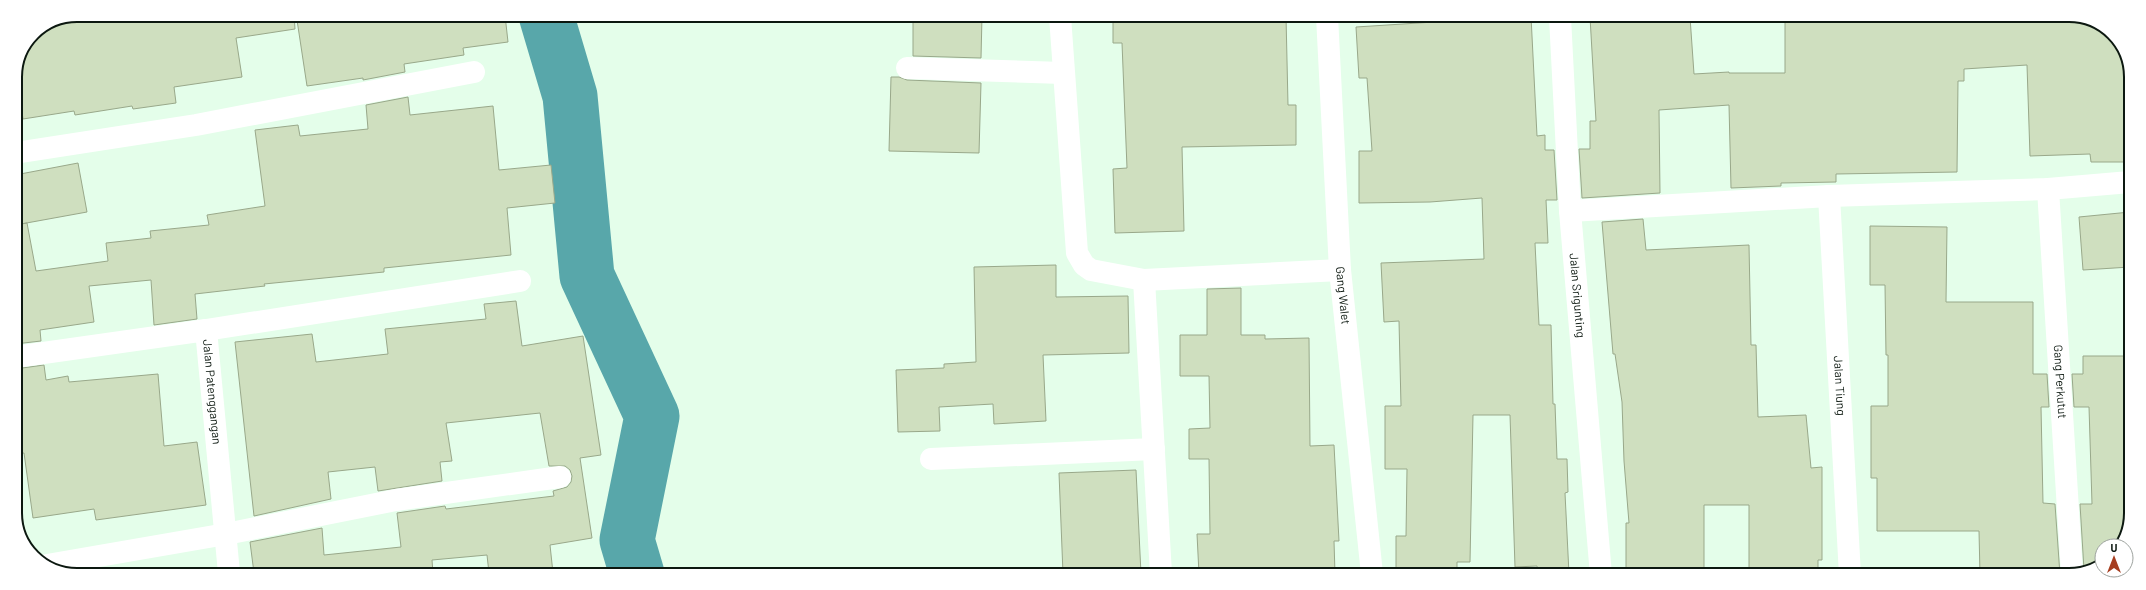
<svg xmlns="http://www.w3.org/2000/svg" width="2146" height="590" font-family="Barlow,sans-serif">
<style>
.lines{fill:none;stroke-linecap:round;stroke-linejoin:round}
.river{stroke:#58a7aa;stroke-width:55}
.building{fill:#cfdfbf;stroke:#99a88a}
.minor{stroke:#fff;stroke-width:22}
.labels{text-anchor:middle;stroke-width:3;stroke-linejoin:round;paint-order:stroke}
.street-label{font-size:12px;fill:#0c1810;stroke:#fff}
.rim{fill:none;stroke:#0c1810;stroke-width:2}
</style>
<rect width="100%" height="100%" fill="#e4feea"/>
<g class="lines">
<!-- river -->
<path class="river" d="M 546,15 L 570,96 L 587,276 L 652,416 L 627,540 L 637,574"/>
</g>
<!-- building -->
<path class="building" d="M 77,15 L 294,15 L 295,29 L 236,38 L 242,77 L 174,87 L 176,103 L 133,109 L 132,106 L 75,115 L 74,111 L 23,119 L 16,74 L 33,33 Z
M 330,15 L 505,15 L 508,42 L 463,48 L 464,55 L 404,64 L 405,72 L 363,80 L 363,78 L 307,86 L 297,20 Z
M 913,16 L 982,16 L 981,58 L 913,56 Z
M 1113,16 L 1286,16 L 1288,105 L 1296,105 L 1296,145 L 1182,147 L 1184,231 L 1115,233 L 1113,169 L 1127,168 L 1122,43 L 1113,43 Z
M 1433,16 L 1531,16 L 1537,136 L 1545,135 L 1545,150 L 1554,150 L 1557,200 L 1546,200 L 1548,243 L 1535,243 L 1539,325 L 1551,325 L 1553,404 L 1555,404 L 1557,459 L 1567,459 L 1568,492 L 1565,493 L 1569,574 L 1538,574 L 1537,566 L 1515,567 L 1510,415 L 1473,415 L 1470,562 L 1457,562 L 1457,574 L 1396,574 L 1396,536 L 1406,536 L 1407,469 L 1385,469 L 1385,406 L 1401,406 L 1399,321 L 1384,322 L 1381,263 L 1484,259 L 1482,198 L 1430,202 L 1359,203 L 1359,151 L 1372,151 L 1367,78 L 1359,78 L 1356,27 L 1434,22 Z
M 1590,17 L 1690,17 L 1694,74 L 1729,72 L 1729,73 L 1785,73 L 1785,17 L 2085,17 L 2116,36 L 2131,72 L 2130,162 L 2091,162 L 2090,154 L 2030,156 L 2027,65 L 1964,69 L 1964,81 L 1958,81 L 1957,172 L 1836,174 L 1836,182 L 1781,183 L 1781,186 L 1731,188 L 1729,105 L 1659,110 L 1660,193 L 1582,198 L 1579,149 L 1590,149 L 1590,121 L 1596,121 Z
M 891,77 L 899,77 L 907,80 L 981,83 L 979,153 L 889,151 Z
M 408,97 L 410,115 L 493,106 L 499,170 L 551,165 L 555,203 L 507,208 L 511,255 L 384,268 L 384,272 L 264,284 L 265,286 L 195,294 L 197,319 L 154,325 L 151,280 L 89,286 L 94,322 L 40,330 L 41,341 L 15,344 L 15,175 L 78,163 L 87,212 L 21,224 L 27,223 L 36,271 L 108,261 L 106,243 L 151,238 L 150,231 L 209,225 L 207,215 L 265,206 L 255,130 L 298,125 L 300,136 L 368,129 L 366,105 Z
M 2130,212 L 2130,267 L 2083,270 L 2079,217 Z
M 1643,219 L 1646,250 L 1749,245 L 1751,345 L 1756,345 L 1758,417 L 1806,415 L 1811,468 L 1822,467 L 1822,560 L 1818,560 L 1818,575 L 1749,575 L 1749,505 L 1704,505 L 1704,575 L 1626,575 L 1626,523 L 1629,523 L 1624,461 L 1622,402 L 1615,354 L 1613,354 L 1602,222 Z
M 1870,226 L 1947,227 L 1946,302 L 2033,302 L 2033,374 L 2047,374 L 2049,407 L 2041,407 L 2043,503 L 2055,504 L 2060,575 L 1980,575 L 1979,531 L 1877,531 L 1877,478 L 1871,478 L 1871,406 L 1888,406 L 1888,355 L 1886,355 L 1885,285 L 1870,285 Z
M 1056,265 L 1056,297 L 1128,296 L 1129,353 L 1043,355 L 1046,421 L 994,424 L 993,404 L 939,407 L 940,431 L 898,432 L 896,370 L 944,368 L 944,364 L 976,362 L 974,267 Z
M 1241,288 L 1241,335 L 1265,335 L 1265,339 L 1309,338 L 1310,446 L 1334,445 L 1339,541 L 1334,541 L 1335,574 L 1199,574 L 1197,534 L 1210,534 L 1209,459 L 1189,459 L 1189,429 L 1210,428 L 1209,376 L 1180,376 L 1180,335 L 1207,335 L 1207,289 Z
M 516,301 L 522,346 L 583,336 L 601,455 L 580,458 L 592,538 L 550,545 L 553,573 L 489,573 L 487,555 L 432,560 L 433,573 L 254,573 L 250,542 L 322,528 L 324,555 L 401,547 L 397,513 L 445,506 L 446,509 L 554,496 L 553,491 L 567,487 L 571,482 L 572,476 L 570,470 L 565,466 L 549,466 L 540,413 L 446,423 L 452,461 L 440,462 L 442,481 L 378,491 L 375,467 L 328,472 L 331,499 L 254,516 L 235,342 L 312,334 L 316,362 L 388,354 L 385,329 L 486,319 L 484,304 Z
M 2083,356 L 2130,356 L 2129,529 L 2118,546 L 2102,546 L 2102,564 L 2084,570 L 2080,504 L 2092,504 L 2089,407 L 2074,407 L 2072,374 L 2083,374 Z
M 44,365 L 46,380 L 68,376 L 69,382 L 158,374 L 164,446 L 197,442 L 206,505 L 96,520 L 94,509 L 33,518 L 24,453 L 15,454 L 15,369 Z
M 1136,470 L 1141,574 L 1063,574 L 1059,473 Z"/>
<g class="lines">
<!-- minor -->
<g class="minor">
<path d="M 1060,16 L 1077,253 L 1084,265 L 1091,270 L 1144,280 L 1340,270"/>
<path id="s1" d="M 1327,16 L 1340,270 L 1372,574"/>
<path id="s2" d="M 1560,17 L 1570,211 L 1601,575"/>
<path d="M 907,68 L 1063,73"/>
<path d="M 15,153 L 196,125 L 474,72"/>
<path id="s3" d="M 2048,189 L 2072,574"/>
<path id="s4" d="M 1829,196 L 1850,575"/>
<path d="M 1570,211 L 1829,196 L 2048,189 L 2130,182"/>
<path d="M 1144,280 L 1161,574"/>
<path d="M 206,330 L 520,281"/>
<path id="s5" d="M 15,357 L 206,330 L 229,573"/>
<path d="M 931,459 L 1154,449"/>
<path d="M 47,565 L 226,534 L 396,500 L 560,477"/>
</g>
</g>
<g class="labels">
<!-- street labels -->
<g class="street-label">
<text dy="4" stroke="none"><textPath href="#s1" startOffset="280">Gang Walet</textPath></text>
<text dy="4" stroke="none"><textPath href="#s2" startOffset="279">Jalan Srigunting</textPath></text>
<text dy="4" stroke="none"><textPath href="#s3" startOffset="193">Gang Perkutut</textPath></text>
<text dy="4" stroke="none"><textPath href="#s4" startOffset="190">Jalan Tiung</textPath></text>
<text dy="4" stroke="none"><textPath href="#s5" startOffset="255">Jalan Patenggangan</textPath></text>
</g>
</g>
<!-- crop -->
<path d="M0 0H2146V590H0ZM77 22H2069A55 55 0 0 1 2124 77V513A55 55 0 0 1 2069 568H77A55 55 0 0 1 22 513V77A55 55 0 0 1 77 22Z" fill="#fff" fill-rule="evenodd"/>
<path class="rim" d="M77 22H2069A55 55 0 0 1 2124 77V513A55 55 0 0 1 2069 568H77A55 55 0 0 1 22 513V77A55 55 0 0 1 77 22Z"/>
<!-- north arrow -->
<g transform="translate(2114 558)"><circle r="19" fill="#ffffff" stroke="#9ea39f"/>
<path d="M0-3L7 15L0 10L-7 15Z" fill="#a63e20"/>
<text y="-6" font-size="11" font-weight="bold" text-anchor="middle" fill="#0c1810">U</text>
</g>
</svg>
